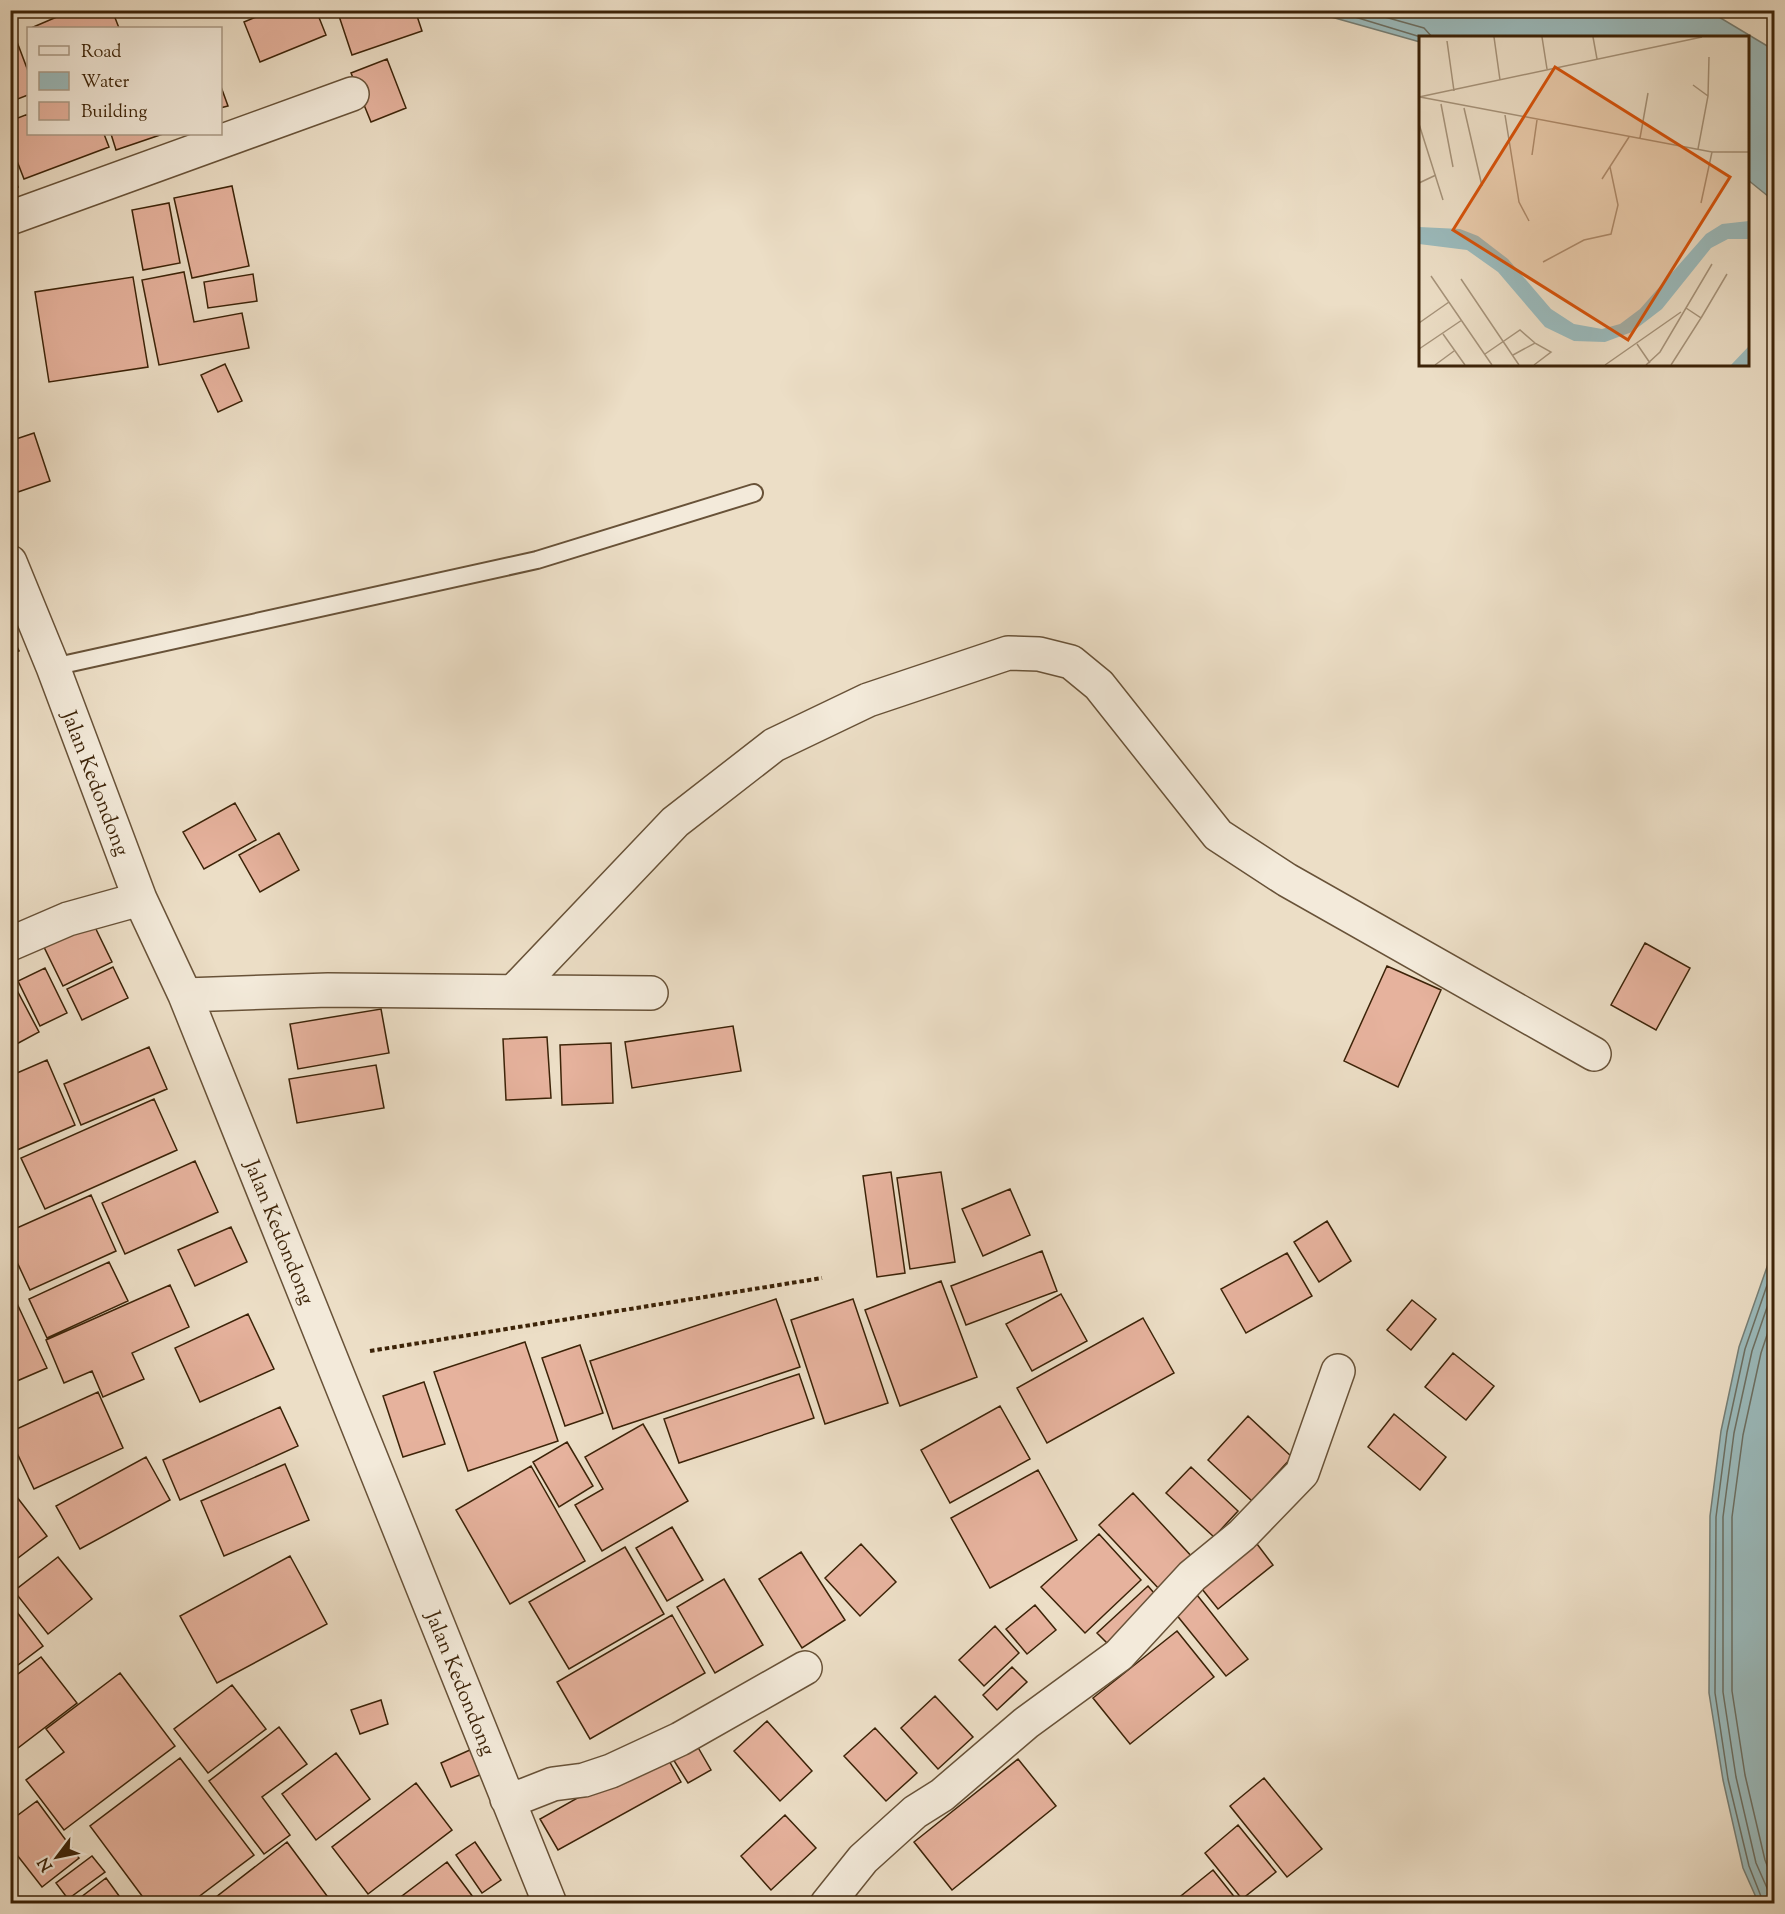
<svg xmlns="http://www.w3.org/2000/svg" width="1785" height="1914" font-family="'Sorts Mill Goudy',serif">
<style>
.water{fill:#9bbbbd;stroke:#757e75;stroke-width:1.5}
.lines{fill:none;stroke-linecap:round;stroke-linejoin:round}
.shore{stroke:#6c6f62;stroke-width:1.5}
.building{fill:#e6b29d;stroke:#3c2308;stroke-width:1.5}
.service-casing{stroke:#685238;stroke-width:20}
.minor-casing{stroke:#685238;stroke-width:36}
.path{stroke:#3c2308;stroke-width:4;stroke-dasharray:4.5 3;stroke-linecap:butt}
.service{stroke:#f3eada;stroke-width:16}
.minor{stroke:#f3eada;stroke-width:33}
.labels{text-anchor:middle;stroke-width:5;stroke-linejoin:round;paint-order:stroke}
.street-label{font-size:21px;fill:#3c2308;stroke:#f3eada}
.inset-road{fill:none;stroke:#a6937a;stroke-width:1.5}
.view{fill:#d7540c;fill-opacity:0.15;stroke:#d7540c;stroke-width:3}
.inset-edge{fill:none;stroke:#3c2308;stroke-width:3}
</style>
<rect width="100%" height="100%" fill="#ecdec6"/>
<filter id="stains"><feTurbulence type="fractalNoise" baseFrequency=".00333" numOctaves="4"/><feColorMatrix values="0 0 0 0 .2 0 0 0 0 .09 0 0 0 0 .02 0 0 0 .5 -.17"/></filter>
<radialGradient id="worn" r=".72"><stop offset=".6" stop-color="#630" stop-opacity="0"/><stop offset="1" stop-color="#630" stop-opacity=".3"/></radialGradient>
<!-- water -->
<path class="water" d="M 1310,11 L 1709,11 L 1774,50 L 1774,201 L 1748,180 L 1748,38 L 1420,38 L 1420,42 Z
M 1774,1247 L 1774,1903 L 1759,1904 L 1743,1868 L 1723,1780 L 1709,1693 L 1710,1516 L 1721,1431 L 1739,1347 Z"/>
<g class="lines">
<!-- shore -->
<path class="shore" d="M 1332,10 L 1424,38
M 1360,10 L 1424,28 L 1433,38
M 1774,1314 L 1761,1353 L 1743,1435 L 1732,1517 L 1732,1691 L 1745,1775 L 1765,1860 L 1774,1883
M 1764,1904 L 1749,1866 L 1728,1779 L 1715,1693 L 1716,1517 L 1727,1432 L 1745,1349 L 1774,1265
M 1772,1904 L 1771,1897 L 1756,1863 L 1736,1777 L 1723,1692 L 1723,1517 L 1734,1433 L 1752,1351 L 1774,1287"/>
</g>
<!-- building -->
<path class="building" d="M 73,10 L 112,10 L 119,28 L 31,28 Z
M 273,10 L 316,10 L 326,35 L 260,62 L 244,22 Z
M 337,10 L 415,10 L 422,31 L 352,55 Z
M 11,26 L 28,71 L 28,95 L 10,102 Z
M 387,59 L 406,108 L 371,122 L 351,73 Z
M 220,84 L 228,106 L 220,108 Z
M 28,114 L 28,134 L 104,134 L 109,147 L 24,179 L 10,143 L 10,121 Z
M 111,134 L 163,134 L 116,150 Z
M 10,169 L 18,187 L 10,190 Z
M 232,186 L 249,266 L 192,278 L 174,198 Z
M 169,203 L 180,263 L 143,270 L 132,210 Z
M 184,272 L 194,322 L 242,313 L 249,348 L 159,365 L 142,280 Z
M 253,274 L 257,301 L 208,308 L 204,282 Z
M 133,277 L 148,367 L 49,382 L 35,292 Z
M 225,364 L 242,401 L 218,412 L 201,375 Z
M 34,433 L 50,481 L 18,492 L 10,468 L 10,441 Z
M 10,632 L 19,651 L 10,655 Z
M 235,803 L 256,840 L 204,869 L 183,832 Z
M 279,833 L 299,870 L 260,892 L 239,855 Z
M 91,919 L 112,962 L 63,986 L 42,943 Z
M 1645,943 L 1690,968 L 1656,1030 L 1611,1005 Z
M 1387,966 L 1441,990 L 1398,1087 L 1344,1061 Z
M 113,967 L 128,998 L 82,1020 L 67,989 Z
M 45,968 L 67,1013 L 40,1026 L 18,981 Z
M 10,977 L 39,1032 L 11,1047 L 10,1046 Z
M 381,1009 L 389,1053 L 298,1069 L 290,1024 Z
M 733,1026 L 741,1071 L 632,1088 L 625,1042 Z
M 547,1037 L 551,1098 L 506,1100 L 503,1039 Z
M 611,1043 L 613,1103 L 562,1105 L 560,1045 Z
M 149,1047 L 167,1089 L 81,1125 L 64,1084 Z
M 47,1060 L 75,1125 L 10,1153 L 10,1076 Z
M 376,1065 L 384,1108 L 297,1123 L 289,1079 Z
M 154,1099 L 177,1150 L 45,1209 L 21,1158 Z
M 195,1161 L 218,1212 L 125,1254 L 102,1203 Z
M 891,1172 L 905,1273 L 877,1277 L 863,1176 Z
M 941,1172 L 955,1262 L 910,1269 L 897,1178 Z
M 1010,1189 L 1030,1235 L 983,1256 L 962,1209 Z
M 91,1195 L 116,1251 L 30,1290 L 10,1247 L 10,1231 Z
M 1327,1221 L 1351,1261 L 1319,1282 L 1294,1242 Z
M 231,1227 L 247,1262 L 195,1286 L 178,1250 Z
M 1042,1251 L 1057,1291 L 966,1325 L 951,1286 Z
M 1287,1253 L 1312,1296 L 1246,1333 L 1221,1289 Z
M 109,1262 L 128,1301 L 47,1338 L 29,1299 Z
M 941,1281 L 977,1377 L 900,1406 L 865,1310 Z
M 170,1285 L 189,1327 L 132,1353 L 144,1379 L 103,1397 L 92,1371 L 64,1383 L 46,1340 Z
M 1061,1294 L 1087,1341 L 1032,1371 L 1006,1324 Z
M 14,1297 L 47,1368 L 10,1384 L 10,1298 Z
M 776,1299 L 800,1367 L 613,1429 L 590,1361 Z
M 853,1299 L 888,1403 L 825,1424 L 791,1320 Z
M 1412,1300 L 1436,1319 L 1411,1350 L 1387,1330 Z
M 248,1314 L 274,1369 L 200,1402 L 175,1348 Z
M 1143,1318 L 1174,1373 L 1047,1443 L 1017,1388 Z
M 525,1342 L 558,1441 L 468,1471 L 434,1372 Z
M 580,1345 L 603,1413 L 565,1426 L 542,1358 Z
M 1453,1353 L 1494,1386 L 1466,1420 L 1425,1387 Z
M 799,1374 L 814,1418 L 679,1463 L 664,1419 Z
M 424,1382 L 445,1444 L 403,1457 L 383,1396 Z
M 98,1392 L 123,1448 L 34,1489 L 10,1438 L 10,1432 Z
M 1000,1406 L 1030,1459 L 950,1503 L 921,1450 Z
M 280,1407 L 298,1446 L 180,1500 L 163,1460 Z
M 1394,1414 L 1446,1457 L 1420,1490 L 1368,1447 Z
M 1248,1416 L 1292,1457 L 1252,1501 L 1208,1460 Z
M 643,1424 L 688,1501 L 602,1551 L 575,1505 L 603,1489 L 585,1457 Z
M 567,1442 L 593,1486 L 559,1507 L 533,1462 Z
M 146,1457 L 170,1500 L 80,1549 L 56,1506 Z
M 285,1464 L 309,1520 L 224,1556 L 201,1501 Z
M 531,1466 L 585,1561 L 510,1604 L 456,1510 Z
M 1191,1467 L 1238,1511 L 1214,1537 L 1166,1493 Z
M 1038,1470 L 1077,1540 L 990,1588 L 951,1518 Z
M 10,1488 L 47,1536 L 10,1564 Z
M 1133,1493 L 1194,1559 L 1160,1590 L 1099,1525 Z
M 672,1527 L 703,1580 L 667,1601 L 636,1548 Z
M 1099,1534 L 1141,1580 L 1085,1633 L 1041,1587 Z
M 1254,1540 L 1273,1565 L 1218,1609 L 1198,1584 Z
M 861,1544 L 896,1582 L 860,1616 L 825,1578 Z
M 625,1547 L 664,1614 L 569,1669 L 529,1602 Z
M 801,1552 L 845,1620 L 802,1648 L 759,1579 Z
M 290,1556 L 327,1624 L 217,1683 L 180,1616 Z
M 58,1557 L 92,1599 L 48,1634 L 14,1591 Z
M 724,1579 L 763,1645 L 715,1673 L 677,1607 Z
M 1148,1586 L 1160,1600 L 1110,1646 L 1097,1633 Z
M 1197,1595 L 1248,1659 L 1226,1676 L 1175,1613 Z
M 10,1603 L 43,1646 L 10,1671 Z
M 1035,1605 L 1056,1630 L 1027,1654 L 1006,1629 Z
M 672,1615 L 705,1673 L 590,1739 L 557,1682 Z
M 995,1626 L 1019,1653 L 984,1686 L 959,1660 Z
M 1177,1631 L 1214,1677 L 1130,1744 L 1093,1698 Z
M 41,1657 L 77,1703 L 10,1754 L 10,1680 Z
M 1012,1667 L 1027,1682 L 997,1710 L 983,1695 Z
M 120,1673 L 175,1746 L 64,1830 L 26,1780 L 64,1752 L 46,1729 Z
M 232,1685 L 266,1729 L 208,1773 L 174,1729 Z
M 935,1696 L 973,1737 L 938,1769 L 901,1728 Z
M 381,1700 L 388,1724 L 360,1734 L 351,1710 Z
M 767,1721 L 812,1771 L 780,1801 L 734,1751 Z
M 279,1727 L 307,1764 L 262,1797 L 290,1835 L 264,1854 L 209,1781 Z
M 875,1728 L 917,1773 L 886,1801 L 844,1756 Z
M 692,1737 L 711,1770 L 688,1783 L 668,1751 Z
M 472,1749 L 482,1774 L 451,1787 L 441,1763 Z
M 663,1750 L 681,1782 L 558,1850 L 540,1819 Z
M 336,1753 L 370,1799 L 316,1840 L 282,1794 Z
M 180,1758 L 254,1855 L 189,1904 L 148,1904 L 90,1826 Z
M 1018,1759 L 1056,1806 L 952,1890 L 914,1842 Z
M 1264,1778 L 1322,1849 L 1287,1877 L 1230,1806 Z
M 416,1783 L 452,1830 L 368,1894 L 332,1847 Z
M 37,1801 L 79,1858 L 42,1887 L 10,1846 L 10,1821 Z
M 785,1815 L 816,1848 L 771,1890 L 741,1856 Z
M 1238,1825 L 1276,1872 L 1242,1899 L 1205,1853 Z
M 287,1842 L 333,1904 L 207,1904 Z
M 475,1842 L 501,1880 L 482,1893 L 456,1855 Z
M 92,1856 L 105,1872 L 68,1899 L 56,1883 Z
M 447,1862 L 476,1901 L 473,1904 L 395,1904 L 394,1902 Z
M 1213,1870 L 1240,1904 L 1171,1904 Z
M 106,1878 L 125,1904 L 72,1904 Z"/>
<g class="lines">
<defs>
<path id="service" d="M 53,667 L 537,560 L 754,493"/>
<path id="minor" d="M 10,218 L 352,94
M 10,562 L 53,667 L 140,899 L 185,995 L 550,1904
M 10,944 L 68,919 L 140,899
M 514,991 L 675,822 L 774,745 L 868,700 L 1008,653 L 1039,654 L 1071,662 L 1099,685 L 1218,835 L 1287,880 L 1594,1054
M 185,995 L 328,990 L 651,993
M 507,1799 L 525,1795 L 553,1784 L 584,1780 L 611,1771 L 680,1739 L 805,1668
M 827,1904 L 863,1859 L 915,1812 L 942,1795 L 1026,1723 L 1119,1655 L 1192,1576 L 1242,1535 L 1302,1473 L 1338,1371"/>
</defs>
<!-- service casing -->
<use href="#service" class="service-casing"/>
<!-- minor casing -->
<use href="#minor" class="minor-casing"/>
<!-- path -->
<path class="path" d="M 370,1351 L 822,1278"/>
<!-- service -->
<use href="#service" class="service"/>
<!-- minor -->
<use href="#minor" class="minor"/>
</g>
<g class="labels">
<!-- street labels -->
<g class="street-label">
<text transform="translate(96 783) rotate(69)" y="7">Jalan Kedondong</text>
<text transform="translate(280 1232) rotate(68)" y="7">Jalan Kedondong</text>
<text transform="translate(461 1683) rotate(68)" y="7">Jalan Kedondong</text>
</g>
</g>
<!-- overview -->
<g transform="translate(1419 36)">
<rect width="330" height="330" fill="#ecdec6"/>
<path d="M 330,185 L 330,203 L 309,203 L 292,212 L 243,273 L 213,296 L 186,306 L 155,305 L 126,291 L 79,236 L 48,214 L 0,208 L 0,191 L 41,193 L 59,200 L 89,223 L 132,273 L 155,288 L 183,293 L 201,288 L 221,273 L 287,198 L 303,188 ZM 330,309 L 330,329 L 312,329 L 330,310 Z" fill="#9bbbbd"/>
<path class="inset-road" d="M 75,1 L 81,44M 123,1 L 128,33M 174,1 L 178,23M 28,5 L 35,55M 274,49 L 289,60M 0,61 L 283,1M 1,61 L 293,116 L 330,116M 22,68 L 34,131M 45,72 L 63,150M 86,79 L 100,166 L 110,185M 0,88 L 24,164M 221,102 L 229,57M 279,113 L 289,60 L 290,21M 113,119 L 118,84M 183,143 L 210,101M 0,147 L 17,139M 282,167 L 293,116M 124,226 L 165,204 L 192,198 L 199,169 L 191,131M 12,240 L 73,329M 42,243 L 100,329M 282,282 L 308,238M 0,287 L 30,266M 24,298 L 46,329M 218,308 L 231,327M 0,313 L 43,284M 66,318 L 101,294 L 116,307M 94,319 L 116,307 L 132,316 L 115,329M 16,329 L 35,315M 186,329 L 262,276M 227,329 L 241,316 L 293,228M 252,329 L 282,282 L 267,272"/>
<path class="view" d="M 136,31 L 311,141 L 209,304 L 34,194 Z"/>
<rect width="330" height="330" class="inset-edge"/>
</g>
<!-- margin -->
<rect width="1785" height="1914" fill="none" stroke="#ecdec6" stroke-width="36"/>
<rect x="12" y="12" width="1761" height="1890" fill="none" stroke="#3c2308" stroke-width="3"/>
<rect x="18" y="18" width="1749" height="1878" fill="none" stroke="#3c2308" stroke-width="1.5"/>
<!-- legend -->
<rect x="27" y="27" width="195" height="108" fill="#f3eada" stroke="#aa9a86" stroke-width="1.5"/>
<rect x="39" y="46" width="30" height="9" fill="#f3eada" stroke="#aa9a86" stroke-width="1.5"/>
<text x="81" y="57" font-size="18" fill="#3c2308">Road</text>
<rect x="39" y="72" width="30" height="18" fill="#9bbbbd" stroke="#aa9a86" stroke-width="1.5"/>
<text x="81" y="87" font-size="18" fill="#3c2308">Water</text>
<rect x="39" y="102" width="30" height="18" fill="#e6b29d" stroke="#aa9a86" stroke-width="1.5"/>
<text x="81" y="117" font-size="18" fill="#3c2308">Building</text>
<!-- north arrow -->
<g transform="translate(57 1857) rotate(238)" stroke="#f3eada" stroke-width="4.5" paint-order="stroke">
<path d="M0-4.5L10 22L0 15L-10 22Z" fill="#3c2308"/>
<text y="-9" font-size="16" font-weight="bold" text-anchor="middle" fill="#3c2308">N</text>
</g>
<rect width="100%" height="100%" filter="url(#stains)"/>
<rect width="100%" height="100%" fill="url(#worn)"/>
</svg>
